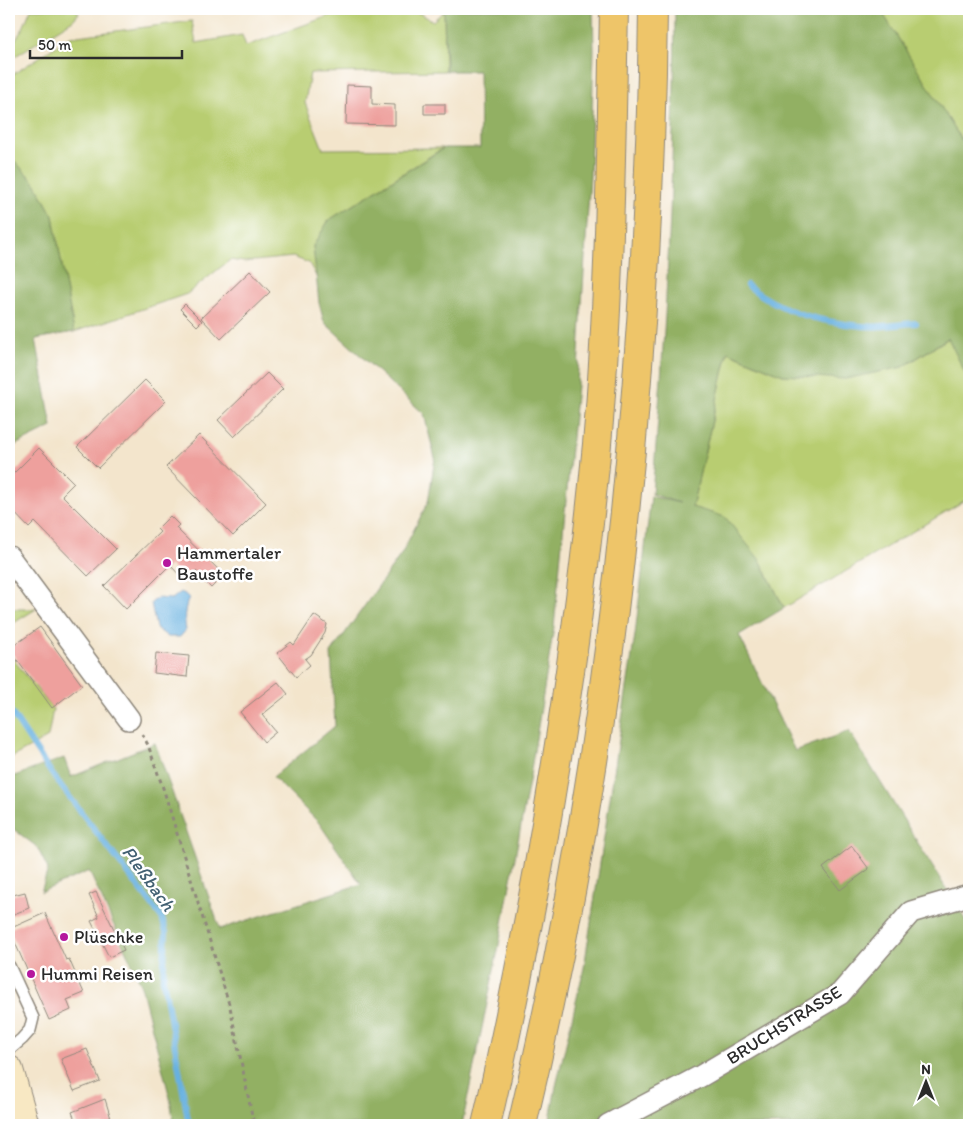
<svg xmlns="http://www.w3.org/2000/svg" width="978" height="1134" font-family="Itim,sans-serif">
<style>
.green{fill:#b8cd71;stroke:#727c4e}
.forest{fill:#92b063;stroke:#5e6e47}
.water{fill:#68b1e0;stroke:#4a6e86}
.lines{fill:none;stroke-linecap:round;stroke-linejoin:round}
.stream{stroke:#68b1e0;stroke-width:6}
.building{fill:#eea09d}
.lane-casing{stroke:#8f887c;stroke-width:14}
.street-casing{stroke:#8f887c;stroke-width:24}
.secondary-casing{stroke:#8f887c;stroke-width:30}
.highway-casing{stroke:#8f887c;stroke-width:30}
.path{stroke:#8f887c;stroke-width:3;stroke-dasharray:4 4;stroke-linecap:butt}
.lane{stroke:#fff;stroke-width:11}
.street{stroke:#fff;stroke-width:21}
.secondary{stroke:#f8e8c3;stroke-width:28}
.highway{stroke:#eec569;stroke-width:28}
.poi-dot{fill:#b5179e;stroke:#fff;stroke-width:2}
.labels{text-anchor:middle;stroke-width:5;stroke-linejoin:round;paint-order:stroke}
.poi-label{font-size:18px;fill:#2b2b2b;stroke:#fff;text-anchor:start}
.street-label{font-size:18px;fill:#2b2b2b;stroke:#fff}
.water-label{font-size:19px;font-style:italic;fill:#436173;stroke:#fff}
</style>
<rect width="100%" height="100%" fill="#fff"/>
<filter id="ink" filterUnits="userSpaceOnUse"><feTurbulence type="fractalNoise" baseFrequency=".02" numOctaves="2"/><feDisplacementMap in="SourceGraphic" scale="10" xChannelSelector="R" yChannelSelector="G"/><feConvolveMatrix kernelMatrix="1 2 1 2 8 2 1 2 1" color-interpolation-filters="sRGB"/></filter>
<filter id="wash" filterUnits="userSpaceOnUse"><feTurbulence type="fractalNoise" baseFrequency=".0096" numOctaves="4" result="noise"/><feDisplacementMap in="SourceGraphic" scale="20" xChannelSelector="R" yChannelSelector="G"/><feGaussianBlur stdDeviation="1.12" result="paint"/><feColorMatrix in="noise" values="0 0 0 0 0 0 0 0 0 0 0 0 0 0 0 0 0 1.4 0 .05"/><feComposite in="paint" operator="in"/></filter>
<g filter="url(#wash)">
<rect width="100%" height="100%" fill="#f3e5cc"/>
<!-- green -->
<path class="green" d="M 31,9 L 74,9 L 79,13 L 73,20 L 9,60 L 9,50 L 23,28 Z
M 348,9 L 412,9 L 433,21 L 444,11 L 445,71 L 310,73 L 305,103 L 323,149 L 443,148 L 329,220 L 313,246 L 317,278 L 309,263 L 293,257 L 244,262 L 230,260 L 187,294 L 74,332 L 53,216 L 35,183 L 9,155 L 9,77 L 70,37 L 192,21 L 196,43 L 242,35 L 246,46 Z
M 880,9 L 969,9 L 969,152 Z
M 949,338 L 969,381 L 969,498 L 784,608 L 760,560 L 692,507 L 728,352 L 783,375 L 903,367 Z
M 9,609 L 36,609 L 9,626 Z
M 9,654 L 53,709 L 48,737 L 9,759 Z"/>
<!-- forest -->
<path class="forest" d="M 447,9 L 593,9 L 594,50 L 590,176 L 577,385 L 554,627 L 530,776 L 498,950 L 462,1125 L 174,1125 L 170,1098 L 140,982 L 89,871 L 41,892 L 48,869 L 37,847 L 12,828 L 9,824 L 9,778 L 64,758 L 71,777 L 155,743 L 220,929 L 361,884 L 319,823 L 273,777 L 335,726 L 331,653 L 402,553 L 428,502 L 435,458 L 424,414 L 324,322 L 319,303 L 313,246 L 329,220 L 444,148 L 480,148 L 479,71 L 446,71 L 444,11 Z
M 675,9 L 880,9 L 969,152 L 969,381 L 948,338 L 903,367 L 845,379 L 783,375 L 728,352 L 692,507 L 725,517 L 760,560 L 784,608 L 739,635 L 795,751 L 849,731 L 969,926 L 969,1125 L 549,1125 L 556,1086 L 584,968 L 635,635 L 651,496 L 679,503 L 652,494 C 666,333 674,171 675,9 Z
M 9,155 L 35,183 L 53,216 L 74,332 L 36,339 L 52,427 L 9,448 Z"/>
<!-- water -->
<path class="water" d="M 181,592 L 185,594 L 189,598 C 184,609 184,618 186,630 L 180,637 L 168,637 L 156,628 L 151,603 L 157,598 L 172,599 Z"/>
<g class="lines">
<!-- stream -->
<path class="stream" d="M 747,285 C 781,312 819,322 862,326 C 879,328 898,324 916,323
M 9,709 L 52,774 L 162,918 L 166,932 L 163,979 L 189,1125"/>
</g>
<g id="blocks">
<!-- building -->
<path class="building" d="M 347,85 L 372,86 L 372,104 L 395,105 L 395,125 L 346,124 Z
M 424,104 L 445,104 L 445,114 L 424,114 Z
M 250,271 L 270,292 L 221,339 L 201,318 Z
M 185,304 L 202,321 L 197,326 L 180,309 Z
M 267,373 L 283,389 L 234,437 L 218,420 Z
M 145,380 L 166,401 L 98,468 L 77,447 Z
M 199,435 L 266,503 L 233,536 L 166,467 Z
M 39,448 L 74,483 L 62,495 L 116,549 L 88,576 L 35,522 L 29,528 L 9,507 L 9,478 Z
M 170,516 L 179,525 L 176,528 L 224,575 L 211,588 L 198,575 L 199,574 L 196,571 L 186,582 L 170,565 L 126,609 L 104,586 L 160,532 L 157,529 Z
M 314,615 L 327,624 L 325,633 L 311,655 L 305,659 L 310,665 L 296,677 L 277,653 L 291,642 L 294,645 Z
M 40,627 L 82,685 L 52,708 L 9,649 Z
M 156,653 L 189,656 L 187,677 L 154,673 Z
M 278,682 L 288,694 L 262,715 L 276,732 L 264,742 L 240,712 Z
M 852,846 L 869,869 L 840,890 L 823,868 Z
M 25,892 L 29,908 L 9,916 L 9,896 Z
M 96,892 L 124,950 L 109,957 L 91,921 L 99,917 L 89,895 Z
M 45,913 L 66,960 L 69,959 L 84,993 L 67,1000 L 71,1010 L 49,1020 L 9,929 Z
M 87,1049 L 100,1081 L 74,1091 L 61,1059 Z
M 105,1099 L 113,1125 L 77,1125 L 72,1112 Z"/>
</g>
</g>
<g filter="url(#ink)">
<use href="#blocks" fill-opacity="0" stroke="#8f887c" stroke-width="1"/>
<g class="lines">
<defs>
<path id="lane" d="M 9,966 L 33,1018 L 30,1030 L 22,1039 L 9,1050"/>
<path id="street" d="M 9,557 L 129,719
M 608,1125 L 701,1076 L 840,994 L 911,912 L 969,895"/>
<path id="secondary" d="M 9,1070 L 25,1125"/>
<path id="highway" d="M 486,1125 C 506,1041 522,956 538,870 C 563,729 584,587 597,444 C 610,299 611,154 614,9
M 522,1125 C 609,760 649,384 653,9"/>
</defs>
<!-- lane casing -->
<use href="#lane" class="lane-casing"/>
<!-- street casing -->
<use href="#street" class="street-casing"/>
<!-- secondary casing -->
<use href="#secondary" class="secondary-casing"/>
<!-- highway casing -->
<use href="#highway" class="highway-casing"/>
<!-- path -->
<path class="path" d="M 142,734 L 148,745 L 164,791 L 230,1007 L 254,1125"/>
<!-- lane -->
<use href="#lane" class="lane"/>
<!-- street -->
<use href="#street" class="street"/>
<!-- secondary -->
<use href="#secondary" class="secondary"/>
<!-- highway -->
<use href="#highway" class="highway"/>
</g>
</g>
<!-- markers -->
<g class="poi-dot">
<circle cx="167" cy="563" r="5"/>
<circle cx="64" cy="937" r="5"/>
<circle cx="31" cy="974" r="5"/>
</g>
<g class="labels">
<!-- poi labels -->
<g class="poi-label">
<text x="177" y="559">Hammertaler<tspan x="177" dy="21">Baustoffe</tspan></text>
<text x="74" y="943">Plüschke</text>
<text x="41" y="980">Hummi Reisen</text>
</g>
<!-- street labels -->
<g class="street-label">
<text transform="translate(784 1025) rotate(-32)" y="6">BRUCHSTRASSE</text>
</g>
<!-- water labels -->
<g class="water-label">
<text transform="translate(149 878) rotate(54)" y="7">Pleßbach</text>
</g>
</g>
<!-- margin -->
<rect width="978" height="1134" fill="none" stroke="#fff" stroke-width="30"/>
<!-- north arrow -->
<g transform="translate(926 1082)" stroke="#ffffff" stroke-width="4" paint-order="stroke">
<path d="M0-4L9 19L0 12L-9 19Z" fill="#2b2b2b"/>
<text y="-8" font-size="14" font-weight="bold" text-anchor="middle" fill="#2b2b2b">N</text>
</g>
<!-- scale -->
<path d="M30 50v8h152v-8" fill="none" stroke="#2b2b2b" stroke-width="2.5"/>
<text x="38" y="50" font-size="15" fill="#2b2b2b" stroke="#ffffff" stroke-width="4" paint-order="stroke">50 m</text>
</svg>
